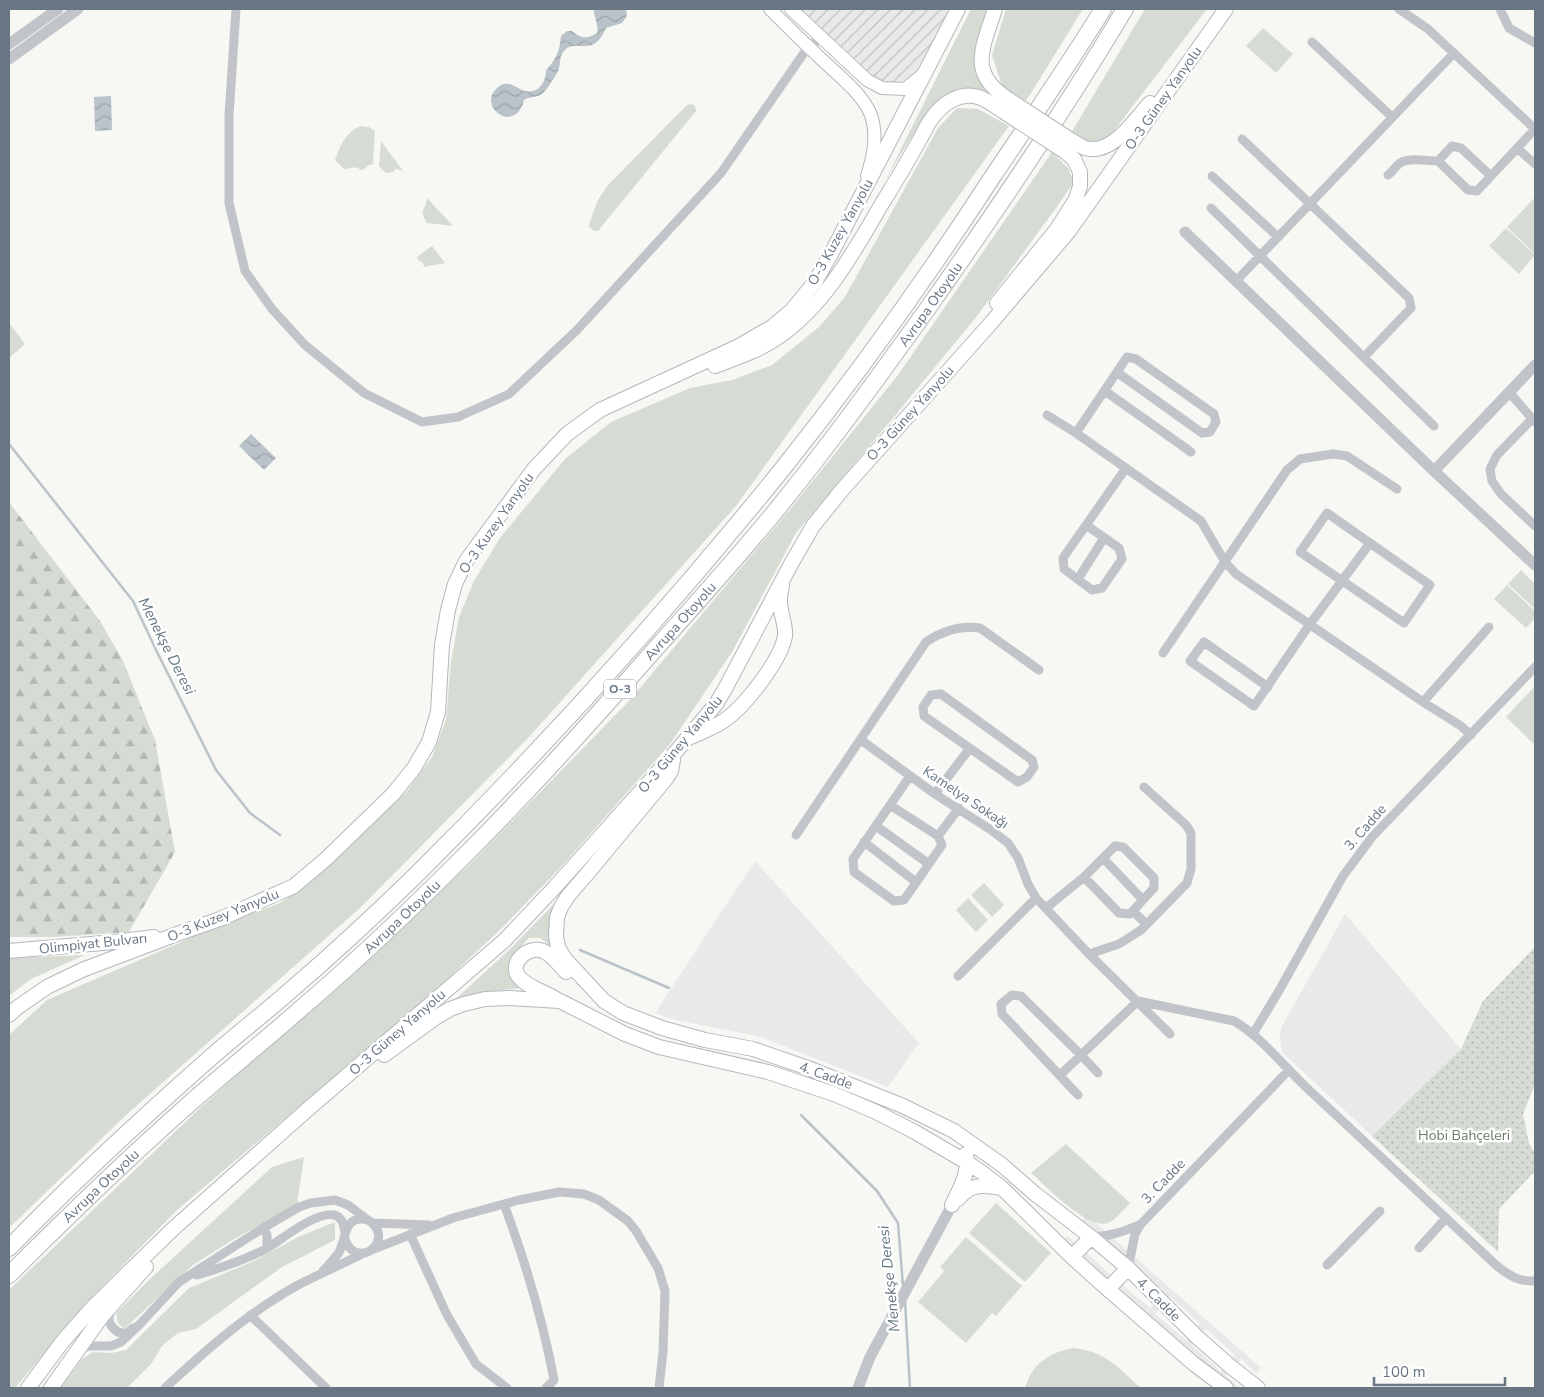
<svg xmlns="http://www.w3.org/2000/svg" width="1544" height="1397" font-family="'Nunito Sans',sans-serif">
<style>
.built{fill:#e8e9e8;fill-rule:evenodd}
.industrial{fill:url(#industrial-furrows)}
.green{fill:#d6dcd4}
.forest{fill:url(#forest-firs)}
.garden{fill:url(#garden-dots)}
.water{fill:url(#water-waves)}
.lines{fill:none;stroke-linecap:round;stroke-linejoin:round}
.stream{stroke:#bac3c9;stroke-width:2.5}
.secondary-casing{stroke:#b3b8bd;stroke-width:14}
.primary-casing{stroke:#b4b8bc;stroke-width:16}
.motorway-casing{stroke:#b4b7bb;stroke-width:18}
.minor{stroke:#c1c4c8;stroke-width:9}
.tertiary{stroke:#c1c4c8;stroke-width:11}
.secondary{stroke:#fff;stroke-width:12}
.primary{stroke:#fff;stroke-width:14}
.motorway{stroke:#fff;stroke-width:16}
.primary-bridge-casing{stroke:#b4b8bc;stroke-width:16;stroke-linecap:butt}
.primary-bridge{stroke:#fff;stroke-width:14}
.labels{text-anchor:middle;stroke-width:5;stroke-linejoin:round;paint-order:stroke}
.shield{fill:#fff;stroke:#959fa9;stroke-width:1}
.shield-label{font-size:12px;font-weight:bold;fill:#687684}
.street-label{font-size:14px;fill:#687684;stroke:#fff}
.park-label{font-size:14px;fill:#6a7b66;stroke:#fff}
.water-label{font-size:15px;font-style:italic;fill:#63777f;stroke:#fff}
</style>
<defs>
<pattern id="industrial-furrows" width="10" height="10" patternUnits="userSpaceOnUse" patternTransform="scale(1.25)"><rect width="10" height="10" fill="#e8e9e8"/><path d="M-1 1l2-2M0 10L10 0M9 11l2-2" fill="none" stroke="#c0c1c2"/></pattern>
<pattern id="forest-firs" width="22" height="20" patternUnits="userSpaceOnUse" patternTransform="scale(1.25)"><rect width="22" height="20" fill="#d6dcd4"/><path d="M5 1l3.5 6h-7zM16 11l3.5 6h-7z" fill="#b1b7b2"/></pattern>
<pattern id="garden-dots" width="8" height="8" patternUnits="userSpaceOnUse" patternTransform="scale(1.25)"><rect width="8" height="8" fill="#d6dcd4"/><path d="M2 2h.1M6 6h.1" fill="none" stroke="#b1b7b2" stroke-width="1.8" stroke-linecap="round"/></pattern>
<pattern id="water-waves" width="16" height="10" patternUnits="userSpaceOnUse" patternTransform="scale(1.25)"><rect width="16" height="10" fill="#bac3c9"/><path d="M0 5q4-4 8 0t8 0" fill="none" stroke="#9ba3a9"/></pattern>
</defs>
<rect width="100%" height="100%" fill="#f7f7f4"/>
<!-- built -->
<path class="built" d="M 755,861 L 919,1043 L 888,1087 L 758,1036 L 675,1020 L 655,1013 Z
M 1345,914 L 1461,1049 L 1372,1136 L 1282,1052 L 1280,1039 L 1281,1028 Z
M 1087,1215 L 1261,1368 L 1256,1373 L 1241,1359 L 1226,1376 L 1240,1388 L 1230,1388 L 1063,1241 L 1067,1236 L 1079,1246 L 1084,1240 L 1076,1233 L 1089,1235 L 1093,1230 L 1082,1220 ZM 1099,1234 L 1129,1261 L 1114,1278 L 1085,1251 L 1090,1245 L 1092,1247 L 1096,1242 ZM 1135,1266 L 1164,1292 L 1150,1308 L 1120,1283 ZM 1170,1297 L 1200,1324 L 1186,1340 L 1155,1314 ZM 1206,1329 L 1235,1355 L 1220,1371 L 1192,1345 Z"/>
<!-- industrial -->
<path class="industrial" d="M 797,9 L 951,9 L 924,60 L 914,73 L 905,80 L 895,83 L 872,81 Z"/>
<!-- green -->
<path class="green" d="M 971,9 L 990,9 L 978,74 L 986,93 C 979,93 956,91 951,93 C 931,100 896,163 884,183 Z
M 1006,9 L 1083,9 L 1026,101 L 1002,86 L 992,55 Z
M 1145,9 L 1207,9 L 1107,140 L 1087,144 L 1071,133 Z
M 1263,28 L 1293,54 L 1276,73 L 1246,46 Z
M 690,104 L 694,105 L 696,109 L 696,111 L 598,231 L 594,231 L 589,227 L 589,224 L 598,200 L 607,186 L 686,106 Z
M 957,108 L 978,109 L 1009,126 L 736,506 L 529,737 L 360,908 L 125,1116 L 9,1228 L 9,1035 L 47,1000 L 218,926 L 280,903 L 314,879 L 407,791 L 432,757 L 446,720 L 451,662 L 459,617 L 474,581 L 500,538 L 565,459 L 611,422 L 690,388 L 732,380 L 772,365 L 819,327 L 845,297 L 938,128 Z
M 360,126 L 369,127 L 375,131 L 373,164 L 367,166 L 365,169 L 361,170 C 354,165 351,169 344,169 L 335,160 C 340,146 345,133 360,126 Z
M 381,141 L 403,171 L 396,169 L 393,172 L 386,173 L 379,166 Z
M 1052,152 L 1068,168 L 1074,182 L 1056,208 L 977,316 L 893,418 L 796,533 L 732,652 L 670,744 L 562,866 L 501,929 L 428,997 L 177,1210 L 92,1297 L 15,1388 L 9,1388 L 9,1290 L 201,1107 L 471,863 L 629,701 L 791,508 L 898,375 Z
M 1535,197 L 1535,254 L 1507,227 Z
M 427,198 L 453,226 L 427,223 C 418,209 426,211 427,198 Z
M 1506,228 L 1535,255 L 1519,274 L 1489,246 Z
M 432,246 L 445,263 L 424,267 L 423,263 L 417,259 L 418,256 Z
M 9,323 L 25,344 L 9,358 Z
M 1521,570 L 1535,584 L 1535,609 L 1508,584 Z
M 1507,585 L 1535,611 L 1535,618 L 1526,628 L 1494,599 Z
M 1535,686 L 1535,745 L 1506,717 Z
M 984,883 L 1004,905 L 992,917 L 971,895 Z
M 968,898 L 988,920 L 976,932 L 956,910 Z
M 553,905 L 549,923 L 554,949 L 540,938 L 529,938 L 514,954 L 511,963 L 521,988 L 477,993 L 449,1005 L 509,950 Z
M 85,955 L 31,979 L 9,996 L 9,958 Z
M 1066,1144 L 1130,1203 C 1125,1208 1116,1219 1110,1222 C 1090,1233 1046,1186 1031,1173 Z
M 304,1157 L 297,1205 L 234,1239 L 193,1265 L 124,1329 L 118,1323 L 116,1313 L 150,1279 L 272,1167 Z
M 996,1203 L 1051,1253 L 1025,1282 L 969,1233 Z
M 335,1222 L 335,1240 L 282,1267 L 196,1329 L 178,1333 L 162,1346 L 151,1364 L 127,1388 L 60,1388 L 83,1358 L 93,1352 L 111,1353 L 126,1350 L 189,1288 L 252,1262 L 298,1237 Z
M 966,1237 L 1022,1286 L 996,1316 L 992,1313 L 966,1343 L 918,1302 L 944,1271 L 951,1277 L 940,1267 Z
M 1072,1348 C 1105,1350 1118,1368 1141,1388 L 1025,1388 C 1033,1363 1047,1354 1072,1348 Z"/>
<!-- forest -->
<path class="forest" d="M 9,502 L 100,621 L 123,661 L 155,740 L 175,852 L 129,932 L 54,937 L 9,937 Z"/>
<!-- garden -->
<path class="garden" d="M 1535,947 L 1535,1084 L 1523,1114 L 1529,1143 L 1535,1154 L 1535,1171 L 1499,1209 L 1498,1252 L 1372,1136 L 1461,1049 L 1483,1001 Z"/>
<!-- water -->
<path class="water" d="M 594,9 L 626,9 L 627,16 L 622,23 L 606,28 C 593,59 577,38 565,50 C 559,55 561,62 559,68 C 558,73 546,91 542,94 C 537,98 529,96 524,100 C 516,135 476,107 497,88 C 507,78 515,88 525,91 C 539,94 546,82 546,70 C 556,60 560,50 561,36 L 567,31 L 572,31 C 581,39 588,39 597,33 C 599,23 593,17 594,9 Z
M 111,96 L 112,130 L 95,131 L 94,97 Z
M 251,434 L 276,458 L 264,470 L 239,446 Z"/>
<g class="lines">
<!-- stream -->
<path class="stream" d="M 9,444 L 133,601 L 157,652 L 216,770 L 250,813 L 280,835
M 580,950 L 669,988
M 801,1115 L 877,1191 L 898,1223 L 903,1286
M 905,1301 L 910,1388"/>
<defs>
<path id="secondary" d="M 770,9 C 785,24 801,40 817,55 C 835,73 861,91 871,115 C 878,136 873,157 867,176
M 791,9 L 867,80 L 882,88 L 905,89 L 925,73"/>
<path id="primary" d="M 995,9 C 982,50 967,74 1011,101
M 1071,140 C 1076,143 1080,146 1085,148 C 1112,156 1134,120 1150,103
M 997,303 L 1057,229 L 1076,199 L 1080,186 L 1080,172 L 1074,159 L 1064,151
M 715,366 C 736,358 758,351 777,338 C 824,306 852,255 880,207 C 897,179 914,152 928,124 C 941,103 963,87 987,101 C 993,104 998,108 1004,112
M 691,737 C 702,732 715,727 725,720 C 745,706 781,660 785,636 C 786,627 782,618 781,609 C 779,602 780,594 782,586
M 673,760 L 671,771 L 665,780 L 587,874 L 568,896 L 561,907 L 557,917 L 556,936 L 558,947 L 565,959 L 604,1001 L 623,1013 L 662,1028 L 705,1040 L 753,1049 L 808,1068 L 903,1106 L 954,1131 L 1002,1165 L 1034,1193 L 1091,1237 L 1128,1268 L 1197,1337 L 1230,1366 L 1258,1388
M 9,951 L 114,942 L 154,937
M 556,999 C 544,991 528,988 519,977 C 508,963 528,945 543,951 C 553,955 559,965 566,972
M 9,1015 L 18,1007 L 47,987 L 82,970 L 177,934 L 220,919 L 294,886 L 327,858 L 393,794 L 414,768 L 429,742 L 438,712 L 442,645 L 448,610 L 455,584 L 466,561 L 534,469 L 567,434 L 600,410 L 739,346 L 772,327 L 792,310 L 815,282 L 832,252 L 958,9
M 384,1055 L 435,1018 L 450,1009 L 464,1004 L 485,999 L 509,998 L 560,1001 L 625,1034 L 659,1047 L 768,1072 L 834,1094 L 876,1112 L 915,1132 L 968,1163 L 984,1174 L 1002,1188 L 1072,1257 L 1103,1285 L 1194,1364 L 1226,1388
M 958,1199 C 971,1183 983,1185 1001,1188
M 952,1205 C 960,1188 970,1173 966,1154
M 1072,1257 L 1091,1237
M 1108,1289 L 1128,1268
M 28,1388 L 63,1341 L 94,1306 L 174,1228 L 307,1110 L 505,940 L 555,887 L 674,754 L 716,704 L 725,689 L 791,564 L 813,526 L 842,490 L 991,323 L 1069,231 L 1226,9
M 51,1388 L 102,1316 L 146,1267"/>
<g id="motorway">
<path d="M 9,1248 C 73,1182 140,1120 209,1059 C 236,1035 265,1013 292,989 C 334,953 375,915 415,876 C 545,747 669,610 784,467 C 858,374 928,276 993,176 C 1030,121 1068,66 1103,9"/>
<path id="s1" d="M 9,1275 C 67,1217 126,1160 188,1105 C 224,1073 262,1043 298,1011 C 352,965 404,916 454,866 C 525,796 591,722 657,647 C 695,605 733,562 769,519 C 825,451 877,379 928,308 C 997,210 1064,111 1125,9"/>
</g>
</defs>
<!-- secondary casing -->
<use href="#secondary" class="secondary-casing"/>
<!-- primary casing -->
<use href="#primary" class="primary-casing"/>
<!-- motorway casing -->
<use href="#motorway" class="motorway-casing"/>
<!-- minor -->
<path class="minor" d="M 236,9 L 229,116 L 229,203 L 245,271 L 272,309 L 305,345 L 364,393 L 422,422 L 458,417 L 509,394 L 577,330 L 721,173 L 808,47 L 821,38
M 1399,9 L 1428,29 L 1535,129
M 1500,9 L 1509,28 L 1535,43
M 1312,42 L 1392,117
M 1242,139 L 1409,298 L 1411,308 L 1364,357
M 1517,148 L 1535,164
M 1388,175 C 1392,172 1396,166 1400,163 C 1410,157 1426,161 1438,161
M 1212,176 L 1278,237
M 1491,176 L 1461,148 L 1452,146 L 1438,161 L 1468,190 L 1477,191 L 1535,129
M 1211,208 L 1434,426
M 1236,281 L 1454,53
M 1105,391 L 1191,452
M 1509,392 L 1535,422
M 1047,415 L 1076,433 L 1201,521 L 1225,562 L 1236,574 L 1423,702 L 1461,726 L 1471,735
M 1532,419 L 1497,455 L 1490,469 L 1492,481 L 1501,494 L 1535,526
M 1076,433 L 1127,357 L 1136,359 L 1214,414 L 1216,422 L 1210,432 L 1202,433 L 1118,373
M 1327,513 L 1430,585 L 1404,623 L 1300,552 Z
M 1086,525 L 1119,548 L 1122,559 L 1102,588 L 1092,590 L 1064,569 L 1063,558 L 1126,468
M 1078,579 L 1104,538
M 1163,653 L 1287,470 L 1300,459 L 1333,454 L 1347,456 L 1397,489
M 1268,687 L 1204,642 L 1190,661 L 1254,706 L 1310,624 L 1370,543
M 941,694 L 1032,760 L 1034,767 L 1027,777 L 1018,782 L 924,716 L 923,707 L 931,695 Z
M 1423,702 L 1489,627
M 861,740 L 935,794 L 991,830 L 1008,843 L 1018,858 L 1028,884 L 1036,898 L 1089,954 L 1170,1034
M 910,776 L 853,859 L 854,872 L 894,901 L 904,900 L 942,845 L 938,836 L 959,808
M 935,794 L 970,748
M 890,805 L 938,836
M 876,826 L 929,864
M 796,835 L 926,642 C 942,631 961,625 980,628 L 1039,670
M 864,842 L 916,882
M 1103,858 L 1143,900
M 1046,908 L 1084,877 L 1115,846 L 1123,847 L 1154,878 L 1154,888 L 1130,914 L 1119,913 L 1084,877
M 1133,911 L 1146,924
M 1089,954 L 1119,944 L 1141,930 L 1187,883 L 1191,869 L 1191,833 L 1186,825 L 1144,787
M 958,976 L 1036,898
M 1138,1001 L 1234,1021 C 1263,1038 1284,1067 1309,1090 C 1372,1148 1434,1207 1497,1266 C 1512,1277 1517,1281 1535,1281
M 1253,1034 L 1280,989 L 1343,876 L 1372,837 L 1535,667
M 1060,1075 L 1138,1001
M 1078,1095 L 1002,1014 L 1001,1004 L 1012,995 L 1021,996 L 1081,1055 L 1098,1073
M 504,1204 C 525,1261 543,1320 554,1380 L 546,1388
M 373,1223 L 429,1225
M 263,1228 L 267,1235 L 267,1248
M 410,1234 L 447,1315 L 476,1364 L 507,1388
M 1091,1237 C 1111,1236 1123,1232 1141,1224
M 1419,1248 L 1446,1218
M 371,1250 L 453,1218 L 519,1200 L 559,1192 L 584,1194 L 599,1200 L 628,1221 L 636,1231 L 658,1268 L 665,1291 L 663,1352 L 659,1388
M 1327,1265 L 1380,1211
M 1128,1268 L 1135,1234 L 1141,1224 L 1288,1071
M 323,1271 C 328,1266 333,1260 338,1254 C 346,1242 343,1218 362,1219 C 367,1219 372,1222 375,1226 C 390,1247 354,1268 345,1239
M 197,1275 C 221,1268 244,1260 266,1249 C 281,1240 316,1211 334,1215 C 343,1217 344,1226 345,1233
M 113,1309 C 112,1309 109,1316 109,1317 C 108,1325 117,1335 126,1333 C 128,1332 131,1330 133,1328
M 250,1315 L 326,1388
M 79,1349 L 90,1346 L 111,1346 L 121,1342 L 140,1324 L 179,1282 L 263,1228 L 299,1207 L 311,1203 L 335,1200 L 348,1205 L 369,1221
M 165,1388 C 206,1350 249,1312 298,1285 C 320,1274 342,1264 364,1253"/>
<!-- tertiary -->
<path class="tertiary" d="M 9,44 L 58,9
M 9,59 L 78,9
M 1185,232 L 1434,471 L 1535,565
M 1434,471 L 1535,365
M 858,1388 L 870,1357 L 952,1205"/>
<!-- secondary -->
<use href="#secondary" class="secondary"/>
<!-- primary -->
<use href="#primary" class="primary"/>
<!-- motorway -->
<use href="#motorway" class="motorway"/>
<defs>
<path id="primary-bridge" d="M 1011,101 L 1071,140
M 1004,112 L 1064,151"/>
</defs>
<!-- primary-bridge casing -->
<use href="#primary-bridge" class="primary-bridge-casing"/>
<!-- primary-bridge -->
<use href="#primary-bridge" class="primary-bridge"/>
</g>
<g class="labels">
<!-- shield labels -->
<rect class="shield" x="604" y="679.5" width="32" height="19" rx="4"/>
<g class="shield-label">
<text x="620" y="693">O-3</text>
</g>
<!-- street labels -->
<g class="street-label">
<text transform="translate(1163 98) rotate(-55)" y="5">O-3 Güney Yanyolu</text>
<text transform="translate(840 232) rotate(-61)" y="5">O-3 Kuzey Yanyolu</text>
<text dy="5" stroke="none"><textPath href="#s1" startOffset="1342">Avrupa Otoyolu</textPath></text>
<text transform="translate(910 413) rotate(-48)" y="5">O-3 Güney Yanyolu</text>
<text transform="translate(496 523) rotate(-55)" y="5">O-3 Kuzey Yanyolu</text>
<text dy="5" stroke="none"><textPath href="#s1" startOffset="938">Avrupa Otoyolu</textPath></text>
<text transform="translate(680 744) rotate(-50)" y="5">O-3 Güney Yanyolu</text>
<text transform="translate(966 797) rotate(34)" y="5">Kamelya Sokağı</text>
<text transform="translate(1365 827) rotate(-49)" y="5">3. Cadde</text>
<text transform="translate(223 915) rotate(-22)" y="5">O-3 Kuzey Yanyolu</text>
<text dy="5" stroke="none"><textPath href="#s1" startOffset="532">Avrupa Otoyolu</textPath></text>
<text transform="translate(93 943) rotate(-6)" y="5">Olimpiyat Bulvarı</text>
<text transform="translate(397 1032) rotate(-41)" y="5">O-3 Güney Yanyolu</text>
<text transform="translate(826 1075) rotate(20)" y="5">4. Cadde</text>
<text transform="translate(1163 1181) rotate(-46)" y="5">3. Cadde</text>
<text dy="5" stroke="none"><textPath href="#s1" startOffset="128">Avrupa Otoyolu</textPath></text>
<text transform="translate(1159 1299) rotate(45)" y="5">4. Cadde</text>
</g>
<!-- park labels -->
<g class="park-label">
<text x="1464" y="1140">Hobi Bahçeleri</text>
</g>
<!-- water labels -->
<g class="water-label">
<text transform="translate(167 646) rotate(63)" y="5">Menekşe Deresi</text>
<text transform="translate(889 1279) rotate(-96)" y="5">Menekşe Deresi</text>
</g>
</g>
<!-- border -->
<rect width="1544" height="1397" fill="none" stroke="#687684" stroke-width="20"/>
<!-- scale -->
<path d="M1374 1377v8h131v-8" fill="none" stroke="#687684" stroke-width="2.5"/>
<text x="1382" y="1377" font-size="15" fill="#687684" stroke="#ffffff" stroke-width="4" paint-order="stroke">100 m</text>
</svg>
